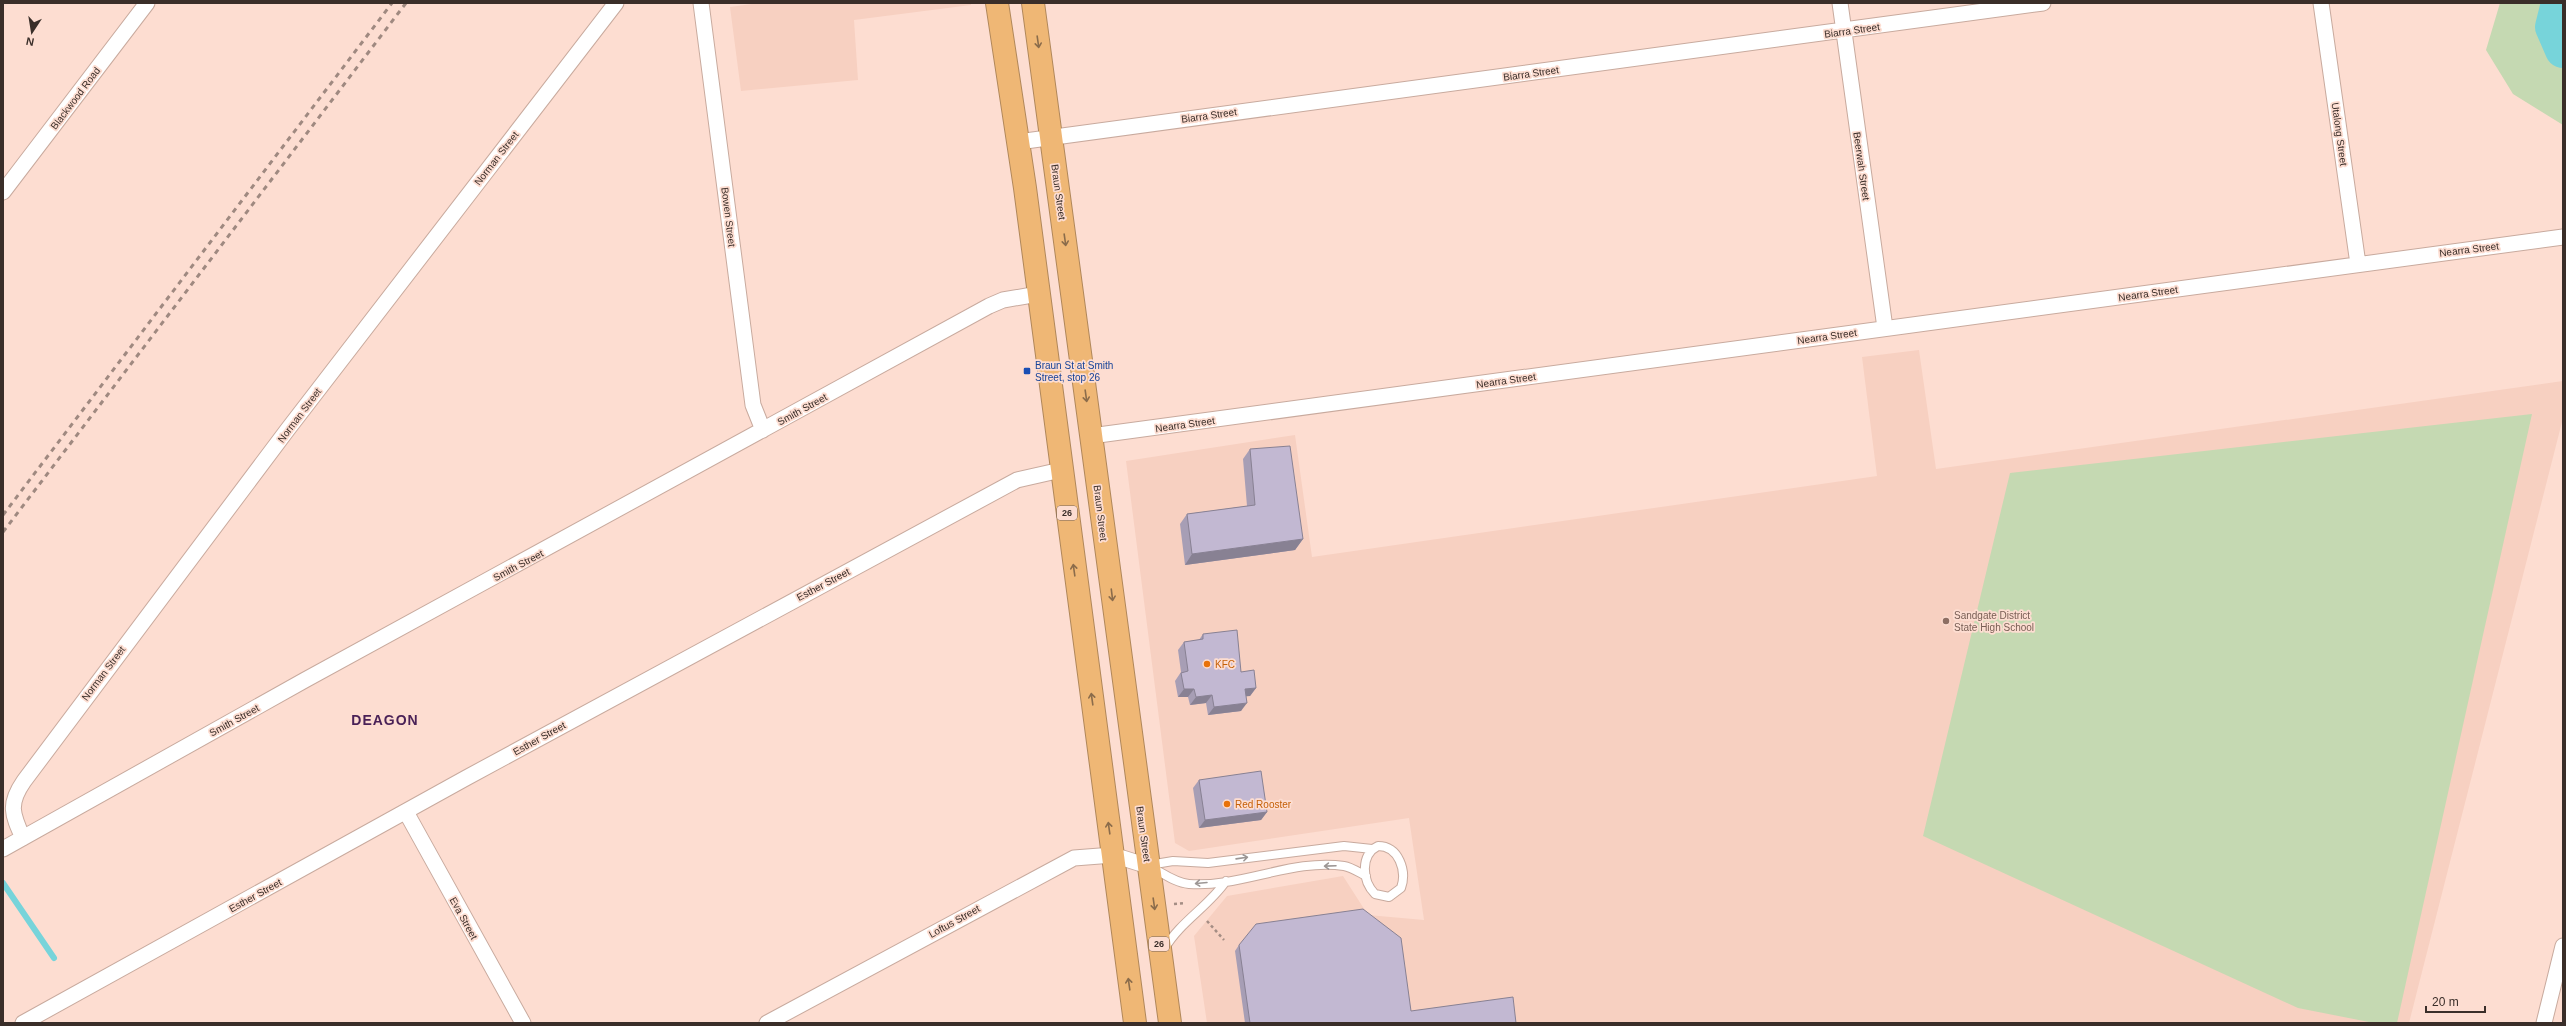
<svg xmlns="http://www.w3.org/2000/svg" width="2566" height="1026" font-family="Helvetica,sans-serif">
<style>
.built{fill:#f7d0c1}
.green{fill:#c5d9b2}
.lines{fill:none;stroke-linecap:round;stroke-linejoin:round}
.stream{stroke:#77d4da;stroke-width:6}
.river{stroke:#77d4da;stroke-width:36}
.lane-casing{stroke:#c8aa9e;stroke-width:10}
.street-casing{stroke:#c8aa9e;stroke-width:17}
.highway-casing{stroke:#b0875a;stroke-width:24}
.path{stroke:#a48d84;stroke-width:2.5;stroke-dasharray:3 3;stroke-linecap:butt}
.lane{stroke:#fff;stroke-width:8}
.street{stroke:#fff;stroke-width:15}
.highway{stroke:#efb775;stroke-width:22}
.rail{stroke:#9f8980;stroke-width:3;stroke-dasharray:5 5;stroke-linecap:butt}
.wall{fill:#a79eb5}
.shaded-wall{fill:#888193}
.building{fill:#c2b8d2;stroke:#888193}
.oneway{stroke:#8b6c4b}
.oneway2{stroke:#9c9694}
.transit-dot{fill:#1a4fb4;stroke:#fdddd1;stroke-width:1.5}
.education-dot{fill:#8d6e63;stroke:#fdddd1;stroke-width:1.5}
.food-dot{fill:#e8710a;stroke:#fdddd1;stroke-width:1.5}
.labels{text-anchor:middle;stroke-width:3.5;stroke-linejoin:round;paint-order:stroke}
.shield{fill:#fdddd1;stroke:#74625b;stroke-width:1}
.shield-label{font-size:9px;font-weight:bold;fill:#3a2e29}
.street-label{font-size:10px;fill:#3a2e29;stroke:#fdddd1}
.transit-label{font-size:10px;fill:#164399;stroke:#fdddd1;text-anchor:start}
.education-label{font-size:10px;fill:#785e54;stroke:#fdddd1;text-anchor:start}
.food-label{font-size:10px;fill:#c56008;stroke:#fdddd1;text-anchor:start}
.district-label{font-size:14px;font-weight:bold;letter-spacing:1px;fill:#4a2157;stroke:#fdddd1}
</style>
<rect width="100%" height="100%" fill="#fdddd1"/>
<!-- built -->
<path class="built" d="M 759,3 L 971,3 L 971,5 L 854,20 L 858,80 L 741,91 L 730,7 Z
M 1919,350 L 1936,469 L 2563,381 L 2563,418 L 2409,1023 L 1207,1023 L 1194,936 L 1227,896 L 1343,876 L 1368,915 L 1424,920 L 1409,818 L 1189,851 L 1175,843 L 1126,461 L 1295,435 L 1312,557 L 1877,476 L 1862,357 Z"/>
<!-- green -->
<path class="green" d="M 2500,3 L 2563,3 L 2563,125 L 2513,94 L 2486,50 Z
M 2532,414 L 2397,1023 L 2374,1023 L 2298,1008 L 1923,836 L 2010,473 Z"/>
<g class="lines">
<!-- stream -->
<path class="stream" d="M 3,883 L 54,958"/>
<!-- river -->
<path class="river" d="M 2559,3 L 2553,27 L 2563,50"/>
<defs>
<path id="lane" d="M 1378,846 C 1399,846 1407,871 1401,888 L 1389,897 L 1375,894 C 1362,881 1360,855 1378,846 Z
M 1149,865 L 1173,861 L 1208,863 L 1344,846 L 1372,849
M 1153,868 C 1164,874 1176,883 1189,884 C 1239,888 1294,858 1344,866 C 1351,867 1360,873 1366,876
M 1165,948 C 1180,922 1209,906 1226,881"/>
<path id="street" d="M 701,3 L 753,405 L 763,430
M 1840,3 L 1885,328
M 2321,3 L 2358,264
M 1018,142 L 2043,3
M 3,192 L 147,3
M 1091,436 L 2563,237
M 406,812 L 523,1023
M 23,838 C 12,814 8,804 24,781 L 288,429 L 616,3
M 3,849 L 305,680 L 989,306 L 1003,300 L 1038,294
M 23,1023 L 466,778 L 1017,480 L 1061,470
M 767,1023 L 1074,858 L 1113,855 L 1148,866
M 2544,1023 L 2563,946"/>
<path id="highway" d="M 997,3 L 1025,188 L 1135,1023
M 1033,3 L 1170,1023"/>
</defs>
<!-- lane casing -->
<use href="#lane" class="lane-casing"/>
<!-- street casing -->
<use href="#street" class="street-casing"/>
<!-- highway casing -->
<use href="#highway" class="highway-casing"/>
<!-- path -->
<path class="path" d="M 1174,904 L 1185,903
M 1207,921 L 1224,940"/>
<!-- lane -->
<use href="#lane" class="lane"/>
<!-- street -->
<use href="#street" class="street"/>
<!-- highway -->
<use href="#highway" class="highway"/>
<!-- rail -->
<path class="rail" d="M 3,515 L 392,3
M 3,532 L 406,3"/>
</g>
<!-- wall -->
<path class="wall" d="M 1250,449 L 1303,539 L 1295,550 L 1185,565 L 1180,524 L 1187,514 L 1247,506 L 1243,459 Z
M 1203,634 L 1241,672 L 1256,688 L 1250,696 L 1246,696 L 1241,711 L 1208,715 L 1206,703 L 1190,705 L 1188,697 L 1178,697 L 1175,681 L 1181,672 L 1178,650 L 1184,642 L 1199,640 Z
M 1199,780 L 1267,812 L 1261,820 L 1199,828 L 1193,788 Z
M 1239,945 L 1411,1011 L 1516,1023 L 1245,1023 L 1235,951 Z"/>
<!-- shaded-wall -->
<path class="shaded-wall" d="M 1303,539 L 1295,550 L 1185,565 L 1192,554 Z
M 1256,688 L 1250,696 L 1240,697 L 1245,689 Z
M 1184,689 L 1194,689 L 1188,697 L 1178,697 Z
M 1212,695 L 1206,703 L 1190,705 L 1196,697 Z
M 1247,703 L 1241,711 L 1208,715 L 1214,707 Z
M 1267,812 L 1261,820 L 1199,828 L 1205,820 Z"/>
<!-- building -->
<path class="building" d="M 1290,446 L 1303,539 L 1192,554 L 1187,514 L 1255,505 L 1250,449 Z
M 1237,630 L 1241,672 L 1254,670 L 1256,688 L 1245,689 L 1247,703 L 1214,707 L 1212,695 L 1196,697 L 1194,689 L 1184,689 L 1181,673 L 1188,671 L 1184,642 L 1203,639 L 1203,634 Z
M 1261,771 L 1267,812 L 1205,820 L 1199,780 Z
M 1363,909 L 1401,938 L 1411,1011 L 1513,997 L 1516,1023 L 1250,1023 L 1239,945 L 1256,924 Z"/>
<!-- one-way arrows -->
<defs><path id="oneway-shaft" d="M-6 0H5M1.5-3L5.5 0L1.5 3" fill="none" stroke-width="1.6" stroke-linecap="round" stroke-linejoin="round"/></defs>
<g class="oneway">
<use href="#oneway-shaft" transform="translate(1038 42) rotate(82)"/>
<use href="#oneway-shaft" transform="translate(1065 240) rotate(82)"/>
<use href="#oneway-shaft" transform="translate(1086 396) rotate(82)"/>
<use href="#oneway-shaft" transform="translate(1074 570) rotate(-98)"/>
<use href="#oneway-shaft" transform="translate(1112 595) rotate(83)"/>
<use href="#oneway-shaft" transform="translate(1092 699) rotate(-98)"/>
<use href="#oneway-shaft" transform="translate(1109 828) rotate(-98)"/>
<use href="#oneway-shaft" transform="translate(1154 904) rotate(82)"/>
<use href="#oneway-shaft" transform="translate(1129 984) rotate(-98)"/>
</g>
<g class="oneway2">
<use href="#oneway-shaft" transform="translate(1242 858) rotate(-8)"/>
<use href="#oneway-shaft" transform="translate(1330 866) rotate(178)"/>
<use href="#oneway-shaft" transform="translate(1201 883) rotate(175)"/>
</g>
<!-- markers -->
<rect class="transit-dot" x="1023" y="367" width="8" height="8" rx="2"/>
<circle class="education-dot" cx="1946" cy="621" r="4"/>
<g class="food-dot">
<circle cx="1207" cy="664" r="4"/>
<circle cx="1227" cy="804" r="4"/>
</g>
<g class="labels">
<!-- shield labels -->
<g class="shield">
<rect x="1057" y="506" width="20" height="14" rx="3"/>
<rect x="1149" y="937" width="20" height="14" rx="3"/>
</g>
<g class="shield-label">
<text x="1067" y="516">26</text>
<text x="1159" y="947">26</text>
</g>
<!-- street labels -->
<g class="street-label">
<text transform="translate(1852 30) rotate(-8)" y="4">Biarra Street</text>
<text transform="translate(1531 73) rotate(-8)" y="4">Biarra Street</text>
<text transform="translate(75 98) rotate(-53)" y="4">Blackwood Road</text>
<text transform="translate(1209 115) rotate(-8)" y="4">Biarra Street</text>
<text transform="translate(2340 134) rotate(82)" y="4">Utalong Street</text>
<text transform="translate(496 158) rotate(-52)" y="4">Norman Street</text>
<text transform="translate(1862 166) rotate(82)" y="4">Beerwah Street</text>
<text transform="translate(1059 192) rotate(82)" y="4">Braun Street</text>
<text transform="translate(729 217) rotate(83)" y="4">Bowen Street</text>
<text transform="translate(2469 249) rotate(-7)" y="4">Nearra Street</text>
<text transform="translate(2148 293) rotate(-8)" y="4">Nearra Street</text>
<text transform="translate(1827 336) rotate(-8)" y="4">Nearra Street</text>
<text transform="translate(1506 380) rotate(-8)" y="4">Nearra Street</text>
<text transform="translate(802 409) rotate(-29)" y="4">Smith Street</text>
<text transform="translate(299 415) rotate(-53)" y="4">Norman Street</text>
<text transform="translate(1185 424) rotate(-8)" y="4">Nearra Street</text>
<text transform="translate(1101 513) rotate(83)" y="4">Braun Street</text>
<text transform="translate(518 565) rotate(-28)" y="4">Smith Street</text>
<text transform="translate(823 584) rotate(-28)" y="4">Esther Street</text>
<text transform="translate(103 673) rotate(-53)" y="4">Norman Street</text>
<text transform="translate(234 720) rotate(-29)" y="4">Smith Street</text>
<text transform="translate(539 738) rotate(-29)" y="4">Esther Street</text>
<text transform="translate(1144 834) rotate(82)" y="4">Braun Street</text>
<text transform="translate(255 895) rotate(-29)" y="4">Esther Street</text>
<text transform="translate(464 918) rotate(61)" y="4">Eva Street</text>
<text transform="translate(954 921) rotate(-29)" y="4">Loftus Street</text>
</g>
<!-- transit labels -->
<g class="transit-label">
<text x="1035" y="369">Braun St at Smith<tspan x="1035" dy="12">Street, stop 26</tspan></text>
</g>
<!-- education labels -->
<g class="education-label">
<text x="1954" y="619">Sandgate District<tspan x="1954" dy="12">State High School</tspan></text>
</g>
<!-- food labels -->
<g class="food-label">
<text x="1215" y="668">KFC</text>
<text x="1235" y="808">Red Rooster</text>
</g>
<!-- district labels -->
<g class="district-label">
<text x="385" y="725">DEAGON</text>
</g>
</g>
<!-- border -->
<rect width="2566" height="1026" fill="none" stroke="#3a2e29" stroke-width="8"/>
<!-- north arrow -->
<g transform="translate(32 32) rotate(192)" stroke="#fdddd1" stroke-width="3" paint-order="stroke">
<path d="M0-3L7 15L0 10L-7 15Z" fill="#3a2e29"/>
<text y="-6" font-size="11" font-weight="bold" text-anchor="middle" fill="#3a2e29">N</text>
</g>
<!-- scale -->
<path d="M2426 1006v6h59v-6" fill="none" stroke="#3a2e29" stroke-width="2"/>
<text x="2432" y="1006" font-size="12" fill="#3a2e29" stroke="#fdddd1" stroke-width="3" paint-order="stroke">20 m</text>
</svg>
